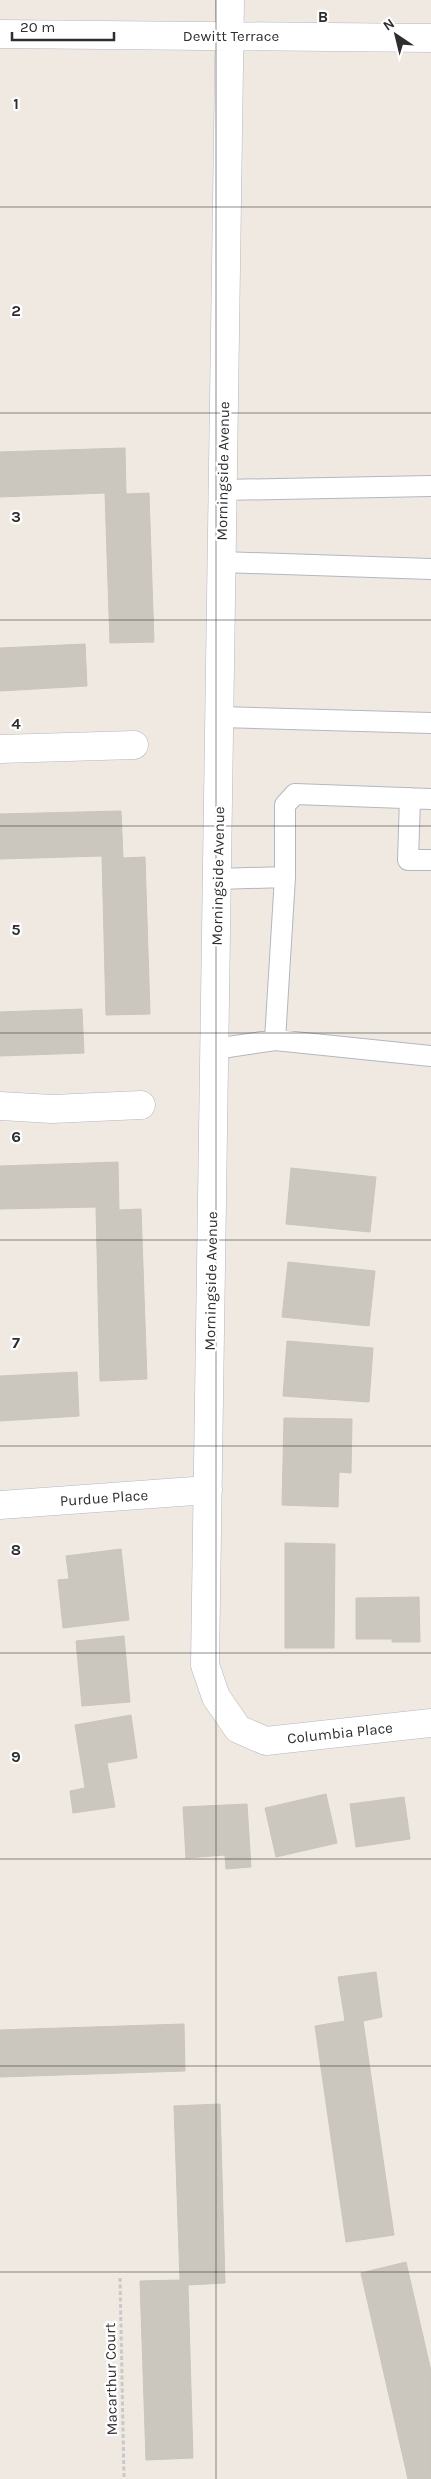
<svg xmlns="http://www.w3.org/2000/svg" width="431" height="2479" font-family="Karla,sans-serif">
<style>
.building{fill:#cbc7bf;stroke:#cbc5ba}
.lines{fill:none;stroke-linecap:round;stroke-linejoin:round}
.service-casing{stroke:#b4b7c1;stroke-width:22}
.minor-casing{stroke:#b4b7c1;stroke-width:29}
.path{stroke:#c9c9c9;stroke-width:3;stroke-dasharray:4 2.5;stroke-linecap:butt}
.service{stroke:#fff;stroke-width:20}
.minor{stroke:#fff;stroke-width:28}
.grid{fill:none;stroke:#2e2e2e;stroke-width:1;stroke-opacity:0.55}
.labels{text-anchor:middle;stroke-width:4.5;stroke-linejoin:round;paint-order:stroke}
.street-label{font-size:15px;fill:#2e2e2e;stroke:#fff}
.grid-label{font-size:16px;text-anchor:middle;font-weight:bold;fill:#2e2e2e;stroke:#fff;stroke-width:4.5;stroke-linejoin:round;paint-order:stroke}
</style>
<rect width="100%" height="100%" fill="#efe9e1"/>
<!-- building -->
<path class="building" d="M 125,448 L 126,494 L 149,493 L 154,642 L 110,643 L 105,493 L 0,497 L 0,452 Z
M 85,644 L 87,686 L 0,691 L 0,648 Z
M 121,811 L 123,858 L 145,857 L 150,1014 L 106,1015 L 102,856 L 0,859 L 0,814 Z
M 82,1009 L 84,1053 L 0,1056 L 0,1012 Z
M 118,1162 L 119,1210 L 141,1209 L 147,1379 L 100,1381 L 96,1207 L 0,1209 L 0,1166 Z
M 291,1168 L 376,1177 L 370,1232 L 286,1224 Z
M 288,1262 L 375,1271 L 369,1326 L 282,1317 Z
M 287,1341 L 373,1348 L 369,1402 L 283,1396 Z
M 77,1372 L 79,1416 L 0,1421 L 0,1376 Z
M 284,1418 L 352,1419 L 351,1473 L 339,1472 L 338,1507 L 282,1505 Z
M 285,1543 L 335,1544 L 334,1648 L 285,1648 Z
M 121,1549 L 129,1620 L 63,1628 L 58,1580 L 69,1579 L 66,1556 Z
M 419,1597 L 420,1642 L 392,1642 L 392,1639 L 356,1639 L 356,1598 Z
M 124,1636 L 130,1702 L 82,1706 L 76,1641 Z
M 131,1715 L 137,1758 L 107,1763 L 115,1807 L 73,1813 L 70,1791 L 85,1788 L 75,1725 Z
M 326,1794 L 337,1843 L 276,1857 L 265,1808 Z
M 404,1797 L 410,1839 L 356,1847 L 350,1804 Z
M 247,1804 L 251,1867 L 226,1869 L 225,1855 L 186,1858 L 183,1807 Z
M 376,1972 L 382,2017 L 363,2021 L 394,2235 L 346,2242 L 315,2026 L 345,2021 L 338,1977 Z
M 184,2024 L 185,2071 L 0,2077 L 0,2030 Z
M 220,2104 L 225,2283 L 188,2285 L 193,2458 L 146,2460 L 140,2281 L 180,2280 L 174,2106 Z
M 406,2262 L 431,2371 L 431,2479 L 408,2479 L 361,2273 Z"/>
<g class="lines">
<defs>
<path id="service" d="M 222,490 L 431,486
M 222,562 L 431,569
M 220,717 L 431,723
M 410,798 L 408,860 L 431,860
M 218,879 L 285,877 L 285,805 L 295,794 L 431,799
M 275,1040 L 285,877
M 215,1049 L 275,1040 L 431,1056"/>
<path id="minor" d="M 230,0 L 205,1665 L 216,1697 L 238,1729 L 266,1741 L 431,1723
M 0,34 L 431,38
M 0,749 L 134,745
M 0,1106 L 52,1109 L 141,1105
M 0,1505 L 208,1490"/>
</defs>
<!-- service casing -->
<use href="#service" class="service-casing"/>
<!-- minor casing -->
<use href="#minor" class="minor-casing"/>
<!-- path -->
<path class="path" d="M 120,2278 L 124,2479"/>
<!-- service -->
<use href="#service" class="service"/>
<!-- minor -->
<use href="#minor" class="minor"/>
</g>
<!-- grid -->
<path class="grid" d="M 216,0 L 216,2479M 0,207 L 431,207M 0,413 L 431,413M 0,620 L 431,620M 0,826 L 431,826M 0,1033 L 431,1033M 0,1240 L 431,1240M 0,1446 L 431,1446M 0,1653 L 431,1653M 0,1859 L 431,1859M 0,2066 L 431,2066M 0,2272 L 431,2272"/>
<g class="labels">
<!-- street labels -->
<g class="street-label">
<text x="231" y="41">Dewitt Terrace</text>
<text transform="translate(223 471) rotate(-89)" y="5">Morningside Avenue</text>
<text transform="translate(218 876) rotate(-89)" y="5">Morningside Avenue</text>
<text transform="translate(211 1281) rotate(-89)" y="5">Morningside Avenue</text>
<text transform="translate(104 1498) rotate(-4)" y="5">Purdue Place</text>
<text transform="translate(340 1733) rotate(-6)" y="5">Columbia Place</text>
<text transform="translate(111 2379) rotate(-91)" y="5">Macarthur Court</text>
</g>
</g>
<g class="grid-label">
<text x="323" y="22">B</text>
<text x="16" y="109">1</text>
<text x="16" y="316">2</text>
<text x="16" y="522">3</text>
<text x="16" y="729">4</text>
<text x="16" y="935">5</text>
<text x="16" y="1142">6</text>
<text x="16" y="1348">7</text>
<text x="16" y="1555">8</text>
<text x="16" y="1762">9</text>
</g>
<!-- north arrow -->
<g transform="translate(396 35) rotate(325)" stroke="#ffffff" stroke-width="4" paint-order="stroke">
<path d="M0-4L9 19L0 12L-9 19Z" fill="#2e2e2e"/>
<text y="-8" font-size="14" font-weight="bold" text-anchor="middle" fill="#2e2e2e">N</text>
</g>
<!-- scale -->
<path d="M12 32v8h102v-8" fill="none" stroke="#2e2e2e" stroke-width="2.5"/>
<text x="20" y="32" font-size="15" fill="#2e2e2e" stroke="#ffffff" stroke-width="4" paint-order="stroke">20 m</text>
</svg>
